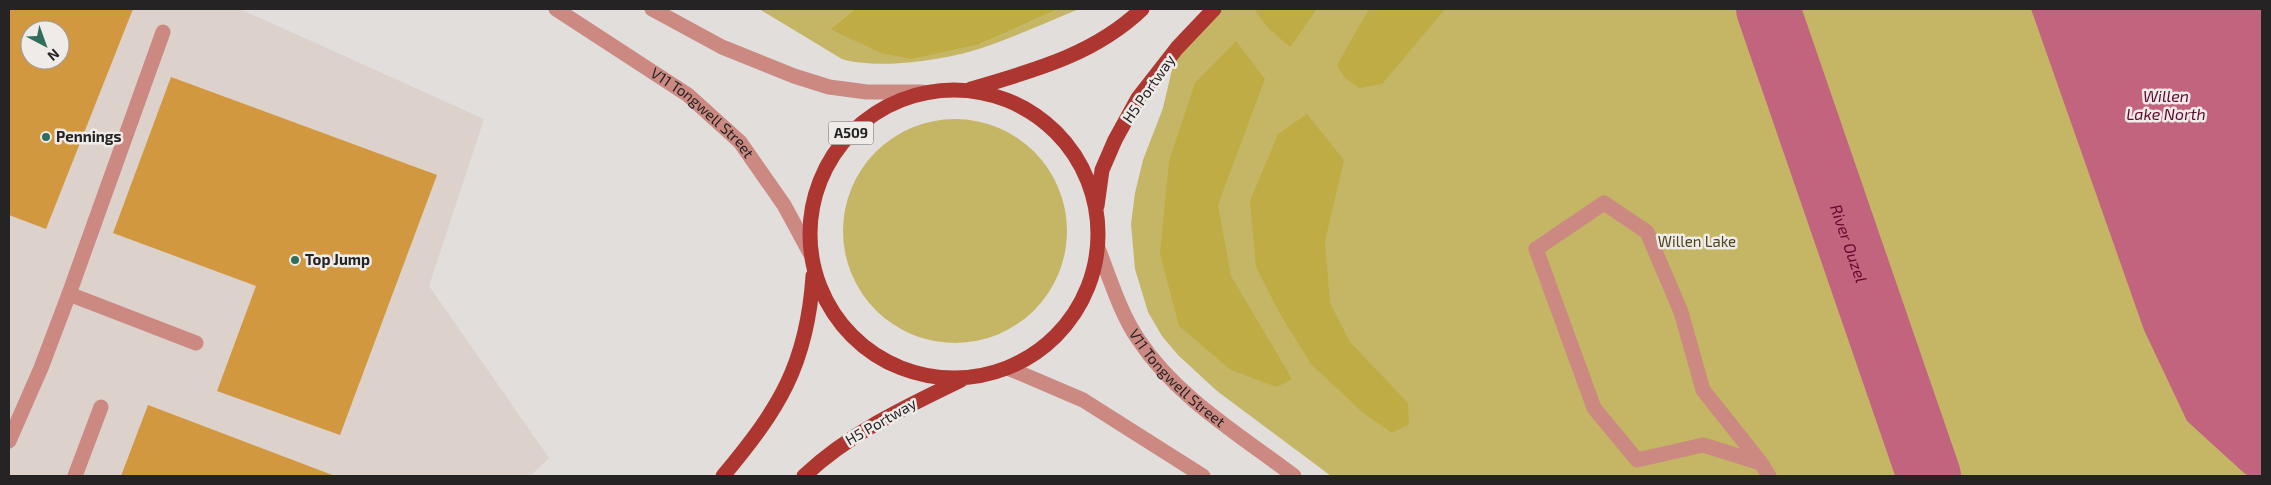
<svg xmlns="http://www.w3.org/2000/svg" width="2271" height="485" font-family="'Exo 2',sans-serif">
<style>
.built{fill:#dcd1cb;fill-rule:evenodd}
.green{fill:#c5b666}
.forest{fill:#bfac45}
.water{fill:#c3647f}
.lines{fill:none;stroke-linecap:round;stroke-linejoin:round}
.river{stroke:#c3647f;stroke-width:64}
.building{fill:#d29840;fill-rule:evenodd}
.minor{stroke:#cb8981;stroke-width:15}
.major{stroke:#ae3630;stroke-width:15}
.poi-dot{fill:#306e5b;stroke:#efebe9;stroke-width:2}
.labels{text-anchor:middle;stroke-width:5;stroke-linejoin:round;paint-order:stroke}
.shield{fill:#efebe9;stroke:#625f5e;stroke-width:1}
.shield-label{font-size:14px;font-weight:bold;fill:#252323}
.street-label{font-size:15px;fill:#252323;stroke:#efebe9}
.poi-label{font-size:15px;font-weight:bold;fill:#252323;stroke:#efebe9;text-anchor:start}
.park-label{font-size:15px;fill:#4d451b;stroke:#efebe9}
.water-label{font-size:16px;font-style:italic;fill:#63082e;stroke:#efebe9}
</style>
<rect width="100%" height="100%" fill="#e1dedc"/>
<!-- built -->
<path class="built" d="M 9,9 L 240,9 L 484,119 L 429,286 L 549,458 L 530,476 L 9,476 ZM 30,30 L 60,30 L 60,60 L 30,60 Z"/>
<!-- green -->
<path class="green" d="M 759,9 L 855,9 L 830,29 L 980,44 L 1059,9 L 1079,9 C 1047,22 1015,37 982,48 C 947,60 877,70 842,59 Z
M 1214,9 L 2262,9 L 2262,476 L 1331,476 L 1217,391 L 1178,355 L 1162,336 L 1148,312 L 1135,269 L 1131,224 L 1135,193 L 1143,160 L 1163,108 L 1177,48 Z
M843 231a112 112 0 1 1 224 0a112 112 0 1 1-224 0Z"/>
<!-- forest -->
<path class="forest" d="M 855,9 L 1059,9 L 980,44 L 911,59 L 881,53 L 830,29 Z
M 1258,9 L 1317,9 L 1290,47 L 1269,29 L 1255,11 Z
M 1369,9 L 1445,9 L 1382,84 L 1359,88 L 1345,78 L 1337,65 Z
M 1236,41 L 1265,79 L 1218,205 L 1231,276 L 1292,379 L 1277,387 L 1231,370 L 1179,326 L 1160,254 L 1169,161 L 1195,83 Z
M 1307,114 L 1344,160 L 1325,241 L 1330,303 L 1350,342 L 1408,403 L 1409,424 L 1392,433 L 1362,412 L 1311,364 L 1280,314 L 1256,267 L 1250,201 L 1278,134 Z"/>
<!-- water -->
<path class="water" d="M 2031,9 L 2262,9 L 2262,476 L 2249,476 L 2244,473 L 2187,421 L 2144,330 Z"/>
<g class="lines">
<!-- river -->
<path class="river" id="s1" d="M 1768,9 L 1929,476"/>
</g>
<!-- building -->
<path class="building" d="M 9,9 L 133,9 L 46,229 L 9,215 ZM 30,30 L 60,30 L 60,60 L 30,60 Z
M 171,77 L 437,175 L 340,435 L 217,391 L 256,286 L 113,233 Z
M 148,405 L 335,476 L 121,476 Z"/>
<g class="lines">
<!-- minor -->
<g class="minor">
<path id="s2" d="M 556,9 L 688,95 L 740,142 L 784,205 L 810,253"/>
<path d="M 652,9 L 722,47 L 794,76 L 829,87 L 867,92 L 922,92"/>
<path id="s3" d="M 1098,248 C 1109,276 1121,315 1138,339 C 1176,397 1240,435 1294,476"/>
<path d="M 69,294 L 163,32"/>
<path d="M 1008,368 L 1083,400 L 1203,476"/>
<path d="M 9,441 L 41,368 L 69,294 L 196,343"/>
<path d="M 1761,463 L 1703,445 L 1637,460 L 1594,408 L 1536,249 L 1604,203 L 1647,232 L 1681,312 L 1703,390 L 1761,463 L 1769,476"/>
<path d="M 75,476 L 101,407"/>
</g>
<!-- major -->
<path class="major" d="M 971,89 C 1032,71 1094,55 1142,9
M810 234a144 144 0 1 1 288 0a144 144 0 1 1-288 0Z
M 1097,206 L 1102,170 L 1115,140 L 1138,98 L 1177,48 L 1214,9
M 723,476 C 779,409 807,365 813,276
M 804,476 C 850,433 905,407 961,380"/>
</g>
<!-- markers -->
<g class="poi-dot">
<circle cx="46" cy="137" r="5"/>
<circle cx="295" cy="260" r="5"/>
</g>
<g class="labels">
<!-- shield labels -->
<rect class="shield" x="828.5" y="121.5" width="45" height="23" rx="4"/>
<g class="shield-label">
<text x="851" y="138">A509</text>
</g>
<!-- street labels -->
<g class="street-label">
<text transform="translate(1149 89) rotate(-55)" y="5">H5 Portway</text>
<text dy="5" stroke="none"><textPath href="#s2" startOffset="180">V11 Tongwell Street</textPath></text>
<text dy="5" stroke="none"><textPath href="#s3" startOffset="155">V11 Tongwell Street</textPath></text>
<text transform="translate(881 422) rotate(-30)" y="5">H5 Portway</text>
</g>
<!-- poi labels -->
<g class="poi-label">
<text x="56" y="142">Pennings</text>
<text x="305" y="265">Top Jump</text>
</g>
<!-- park labels -->
<g class="park-label">
<text x="1697" y="247">Willen Lake</text>
</g>
<!-- water labels -->
<g class="water-label">
<text x="2166" y="102">Willen<tspan x="2166" dy="18">Lake North</tspan></text>
<text dy="6" stroke="none"><textPath href="#s1" startOffset="248">River Ouzel</textPath></text>
</g>
</g>
<!-- border -->
<rect width="2271" height="485" fill="none" stroke="#252323" stroke-width="20"/>
<!-- north arrow -->
<g transform="translate(45 45) rotate(139)"><circle r="24" fill="#efebe9" stroke="#9e9b9a"/>
<path d="M0-4L9 19L0 12L-9 19Z" fill="#306e5b"/>
<text y="-8" font-size="14" font-weight="bold" text-anchor="middle" fill="#252323">N</text>
</g>
</svg>
